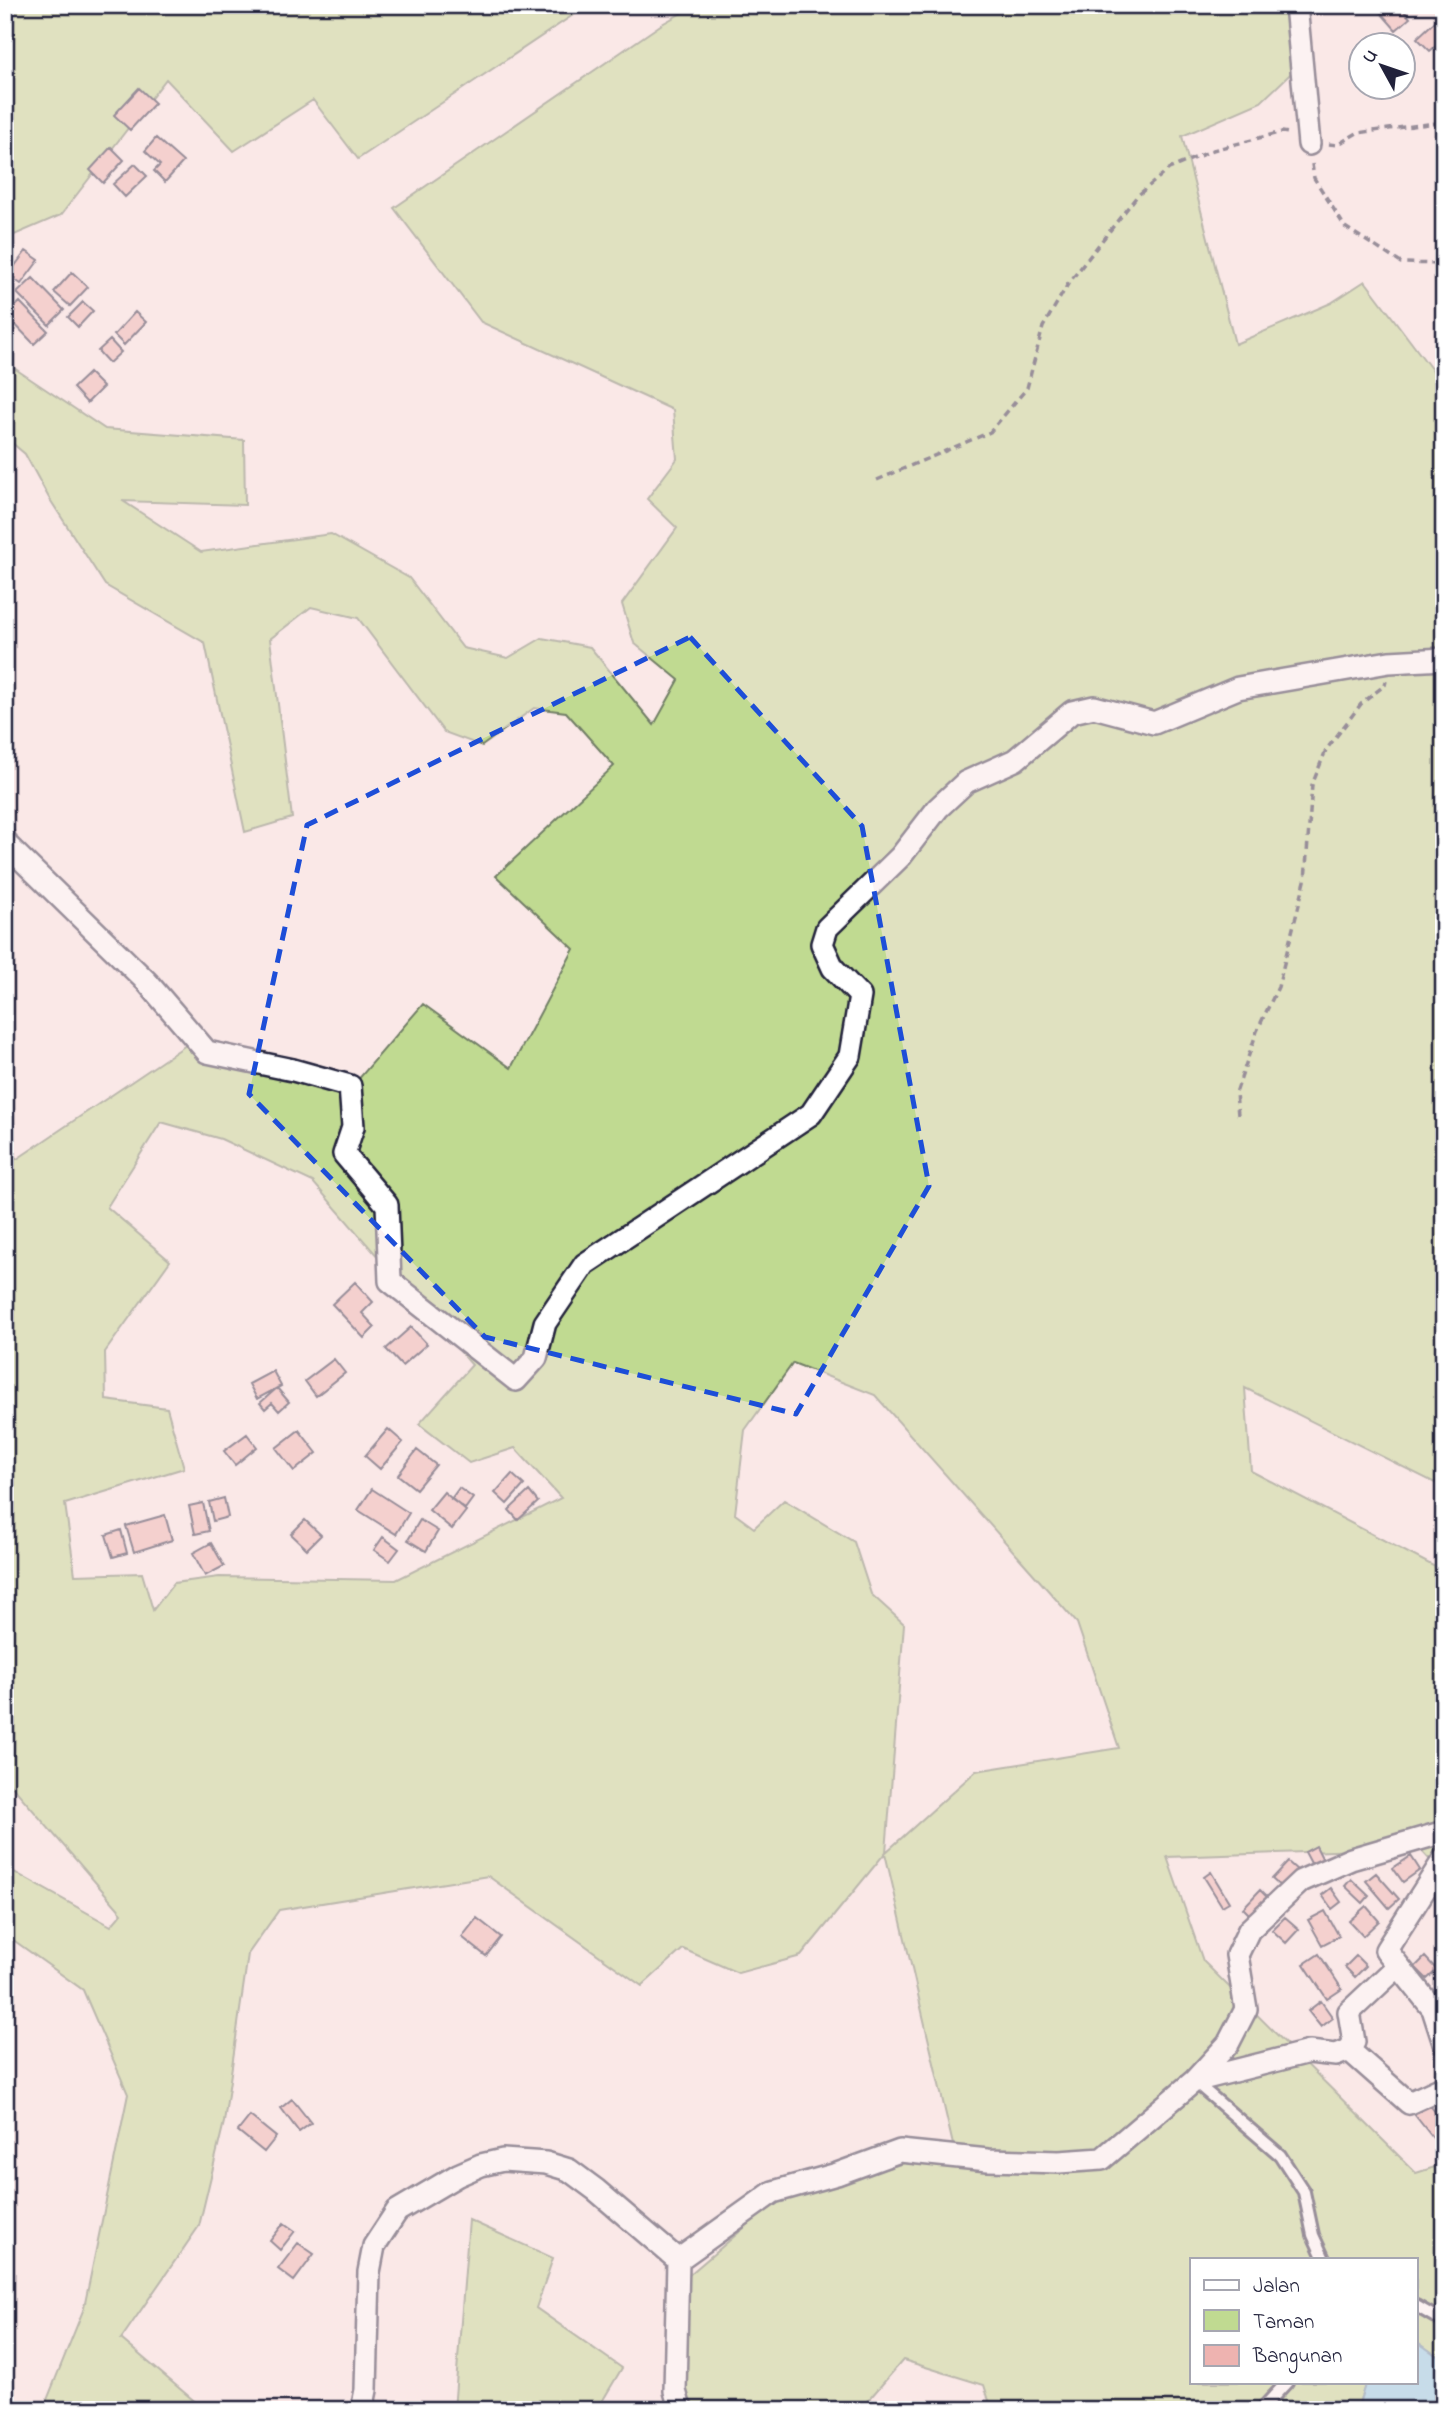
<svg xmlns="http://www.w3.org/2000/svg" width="1449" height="2415" font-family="'Indie Flower',sans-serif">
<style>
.green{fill:#c0da91;stroke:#717e66;stroke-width:2;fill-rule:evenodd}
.water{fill:#8aceeb;stroke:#6089a5;stroke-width:2}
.building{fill:#eeb3b0;stroke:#22223b;stroke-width:2}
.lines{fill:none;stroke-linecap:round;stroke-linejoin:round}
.service-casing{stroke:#22223b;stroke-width:16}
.minor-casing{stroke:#22223b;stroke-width:26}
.path{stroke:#22223b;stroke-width:3.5;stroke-dasharray:7 5;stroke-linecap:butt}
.service{stroke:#fff;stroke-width:10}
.minor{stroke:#fff;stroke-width:21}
.marked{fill:none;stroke:#1d4ed8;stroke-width:5;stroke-dasharray:14 9;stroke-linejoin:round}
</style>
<rect width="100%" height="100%" fill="#fae8e7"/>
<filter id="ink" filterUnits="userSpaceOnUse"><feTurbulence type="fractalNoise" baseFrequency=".0143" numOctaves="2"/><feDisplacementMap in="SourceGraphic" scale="14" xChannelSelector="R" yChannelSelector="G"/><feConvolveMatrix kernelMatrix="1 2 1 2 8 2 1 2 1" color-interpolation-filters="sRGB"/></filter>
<g filter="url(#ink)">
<!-- green -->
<path class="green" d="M 5,5 L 588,5 L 358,159 L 313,100 L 234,151 L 166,79 L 61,215 L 5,239 Z
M 696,5 L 1296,5 L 1308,57 L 1261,102 L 1182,136 L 1235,344 L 1331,303 L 1365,281 L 1444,386 L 1444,1465 L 1435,1483 L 1245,1388 L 1251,1471 L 1437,1568 L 1444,1568 L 1444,1875 L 1419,1848 L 1167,1857 L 1203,1961 L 1416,2173 L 1444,2164 L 1444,2361 L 1416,2341 L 1416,2259 L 1192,2259 L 1192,2382 L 1366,2382 L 1357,2410 L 992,2410 L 984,2385 L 903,2360 L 860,2410 L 694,2410 L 682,2397 L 675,2287 L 778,2199 L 954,2149 L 885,1853 L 801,1956 L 738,1973 L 683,1949 L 642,1986 L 488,1876 L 279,1910 L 248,1954 L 224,2122 L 199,2226 L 121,2339 L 205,2410 L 43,2410 L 84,2308 L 128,2094 L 83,1990 L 5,1934 L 5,1867 L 111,1926 L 122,1913 L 5,1778 L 5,1147 L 17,1159 L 192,1041 L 357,1081 L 423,1004 L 511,1068 L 574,949 L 496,876 L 614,766 L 566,712 L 534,708 L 482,746 L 444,732 L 358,618 L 311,607 L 270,639 L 292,818 L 245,832 L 205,643 L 105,585 L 49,498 L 25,454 L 5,437 L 5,362 L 105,429 L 244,440 L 245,505 L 123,501 L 201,552 L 331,534 L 409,578 L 463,648 L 508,658 L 542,638 L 590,647 L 654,725 L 679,680 L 634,643 L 622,604 L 677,528 L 647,499 L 677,459 L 673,410 L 481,322 L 394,208 L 662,24 ZM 161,1122 L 221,1139 L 313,1182 L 472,1365 L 419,1424 L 469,1463 L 515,1448 L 561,1498 L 396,1580 L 219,1577 L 174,1583 L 153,1610 L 142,1573 L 75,1575 L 65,1504 L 184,1468 L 167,1408 L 106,1400 L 105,1352 L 170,1261 L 107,1207 ZM 793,1363 L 875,1395 L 1077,1623 L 1119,1748 L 976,1771 L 886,1852 L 904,1624 L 871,1594 L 854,1542 L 784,1500 L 754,1528 L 735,1514 L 745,1430 Z
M 469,2220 L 553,2258 L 536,2308 L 622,2368 L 597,2410 L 454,2410 Z"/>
<!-- water -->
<path class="water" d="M 1416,2341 L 1444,2361 L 1444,2410 L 1357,2410 L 1366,2382 L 1416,2382 Z"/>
<!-- building -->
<path class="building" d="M 1374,5 L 1399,5 L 1410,18 L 1396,30 Z
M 1444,13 L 1444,39 L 1430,51 L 1417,38 Z
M 139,88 L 155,103 L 130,130 L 114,115 Z
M 156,138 L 183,162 L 165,182 L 154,171 L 160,165 L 145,151 Z
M 111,147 L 124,160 L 103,183 L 90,170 Z
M 135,164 L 147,176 L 125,197 L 113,184 Z
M 26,251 L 39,260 L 21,284 L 8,275 Z
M 72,272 L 88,287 L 70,306 L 54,292 Z
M 33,278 L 64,310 L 49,325 L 17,293 Z
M 20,302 L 48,331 L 34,344 L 6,315 Z
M 83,302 L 93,311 L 78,327 L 68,317 Z
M 135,312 L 146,322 L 124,345 L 114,335 Z
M 110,340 L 121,352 L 109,363 L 98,351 Z
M 89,373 L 103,387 L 87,403 L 73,388 Z
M 355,1282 L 373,1302 L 362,1313 L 375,1327 L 364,1338 L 332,1304 Z
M 411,1327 L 427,1344 L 402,1366 L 386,1349 Z
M 334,1359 L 345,1373 L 316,1396 L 305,1381 Z
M 273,1371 L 281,1386 L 257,1399 L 249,1384 Z
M 277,1388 L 289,1402 L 279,1411 L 272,1403 L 265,1409 L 260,1403 Z
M 388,1429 L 403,1442 L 380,1469 L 365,1456 Z
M 299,1430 L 317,1453 L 294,1471 L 276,1448 Z
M 247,1434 L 257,1447 L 235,1465 L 224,1451 Z
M 417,1450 L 436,1465 L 416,1489 L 398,1475 Z
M 512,1474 L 524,1485 L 507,1504 L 495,1493 Z
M 459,1488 L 473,1498 L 465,1509 L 451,1499 Z
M 372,1489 L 409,1513 L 396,1534 L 358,1510 Z
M 529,1491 L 538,1502 L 518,1520 L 509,1510 Z
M 444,1492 L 466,1511 L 452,1529 L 429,1510 Z
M 224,1498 L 228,1517 L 213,1521 L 209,1502 Z
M 203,1503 L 209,1531 L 195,1534 L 189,1506 Z
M 165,1515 L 172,1540 L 134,1552 L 126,1526 Z
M 305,1520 L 321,1535 L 307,1549 L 291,1534 Z
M 420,1520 L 438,1531 L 426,1551 L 408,1540 Z
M 121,1530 L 127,1553 L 113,1557 L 106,1535 Z
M 383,1537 L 399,1549 L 390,1561 L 374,1550 Z
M 211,1543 L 224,1566 L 205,1576 L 193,1553 Z
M 1316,1846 L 1325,1864 L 1314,1869 L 1305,1852 Z
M 1411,1856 L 1420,1870 L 1403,1882 L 1393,1868 Z
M 1288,1862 L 1297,1870 L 1281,1887 L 1272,1879 Z
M 1211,1872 L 1229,1902 L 1222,1906 L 1204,1877 Z
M 1376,1873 L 1399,1899 L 1389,1908 L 1366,1881 Z
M 1351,1879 L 1369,1896 L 1363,1903 L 1345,1886 Z
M 1331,1888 L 1341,1902 L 1332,1909 L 1322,1895 Z
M 1260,1890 L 1267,1897 L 1250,1915 L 1243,1908 Z
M 1366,1906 L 1379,1921 L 1363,1936 L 1349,1921 Z
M 1325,1911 L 1339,1936 L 1322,1945 L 1308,1920 Z
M 1285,1917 L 1299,1929 L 1286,1943 L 1272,1930 Z
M 477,1918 L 501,1937 L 486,1956 L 462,1937 Z
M 1319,1954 L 1342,1989 L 1327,1999 L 1304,1964 Z
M 1356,1956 L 1366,1966 L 1355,1977 L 1345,1967 Z
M 1425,1957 L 1437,1970 L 1427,1979 L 1415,1967 Z
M 1321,2001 L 1333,2018 L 1321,2027 L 1308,2011 Z
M 292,2099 L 311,2123 L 299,2132 L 281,2108 Z
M 1428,2103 L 1444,2123 L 1444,2129 L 1433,2138 L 1414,2114 Z
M 250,2116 L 276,2137 L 264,2152 L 238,2131 Z
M 284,2223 L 295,2231 L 280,2250 L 270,2241 Z
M 298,2243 L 314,2254 L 294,2281 L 278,2269 Z"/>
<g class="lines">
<defs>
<path id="service" d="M 1194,2081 L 1280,2155 L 1304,2192 L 1313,2235 L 1324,2259
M 1416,2306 L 1444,2322
M 1261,2410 L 1287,2382"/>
<path id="minor" d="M 1296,5 L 1309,144
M 5,840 L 7,845 L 147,982 L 207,1052 L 293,1070 L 350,1086 L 353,1127 L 344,1154 L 387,1205 L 390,1281 L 516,1380 L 536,1358 L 545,1323 L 585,1264 L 811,1114 L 850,1056 L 860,996 L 833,968 L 822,944 L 827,928 L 901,856 L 938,808 L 966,782 L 1015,760 L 1072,712 L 1094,707 L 1154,723 L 1238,688 L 1389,662 L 1444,659
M 1444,1859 L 1386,1950 L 1433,2009 L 1444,2043
M 1349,2050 L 1409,2103 L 1444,2087
M 1194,2081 L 1228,2044 L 1246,2009 L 1237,1955 L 1249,1930 L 1301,1881 L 1351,1859 L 1444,1832
M 678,2260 L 773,2192 L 837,2174 L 900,2151 L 988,2160 L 1059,2162 L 1102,2159 L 1194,2081 L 1309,2052 L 1336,2055 L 1349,2050 L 1354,2042 L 1349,2012 L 1398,1966
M 362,2410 L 366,2390 L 369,2272 L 374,2246 L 397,2211 L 458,2175 L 481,2165 L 503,2160 L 546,2163 L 569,2170 L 596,2190 L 678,2260 L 675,2391 L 679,2405 L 682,2410"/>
</defs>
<!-- service casing -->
<use href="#service" class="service-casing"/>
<!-- minor casing -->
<use href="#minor" class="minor-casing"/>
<!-- path -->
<path class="path" d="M 1329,144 L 1337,145 L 1357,133 L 1444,122
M 1312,164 L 1314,178 L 1345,227 L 1401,263 L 1444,264
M 877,480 L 990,432 L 1027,388 L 1043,327 L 1068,284 L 1137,196 L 1169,169 L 1213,150 L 1282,132 L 1288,133
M 1238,1115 L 1236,1093 L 1257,1031 L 1278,987 L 1305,881 L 1312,785 L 1326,750 L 1361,704 L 1385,685 L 1386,681"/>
<!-- service -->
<use href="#service" class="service"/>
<!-- minor -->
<use href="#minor" class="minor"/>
</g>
</g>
<!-- marked area -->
<path d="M0 0H1449V2415H0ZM 690,637 L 862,826 L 929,1186 L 796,1414 L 485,1337 L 249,1094 L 307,825 Z" fill="#fae8e7" fill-opacity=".55" fill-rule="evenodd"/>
<path class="marked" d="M 690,637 L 862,826 L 929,1186 L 796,1414 L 485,1337 L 249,1094 L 307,825 Z"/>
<!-- margin -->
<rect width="1449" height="2415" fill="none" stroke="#fff" stroke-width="28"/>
<rect x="14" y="14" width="1421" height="2387" fill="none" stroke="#22223b" stroke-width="2.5" filter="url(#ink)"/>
<!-- legend -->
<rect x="1190" y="2258" width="228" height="126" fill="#ffffff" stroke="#a7a7b1" stroke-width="2"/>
<rect x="1204" y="2280" width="35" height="10" fill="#ffffff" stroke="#a7a7b1" stroke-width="2"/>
<text x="1253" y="2292" font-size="21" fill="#22223b">Jalan</text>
<rect x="1204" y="2310" width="35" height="21" fill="#c0da91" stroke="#a7a7b1" stroke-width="2"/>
<text x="1253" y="2328" font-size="21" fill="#22223b">Taman</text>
<rect x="1204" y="2345" width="35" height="21" fill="#eeb3b0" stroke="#a7a7b1" stroke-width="2"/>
<text x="1253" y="2362" font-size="21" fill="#22223b">Bangunan</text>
<!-- north arrow -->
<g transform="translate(1382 66) rotate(310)"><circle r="33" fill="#ffffff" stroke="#a7a7b1" stroke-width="2"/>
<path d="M0-5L12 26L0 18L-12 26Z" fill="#22223b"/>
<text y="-10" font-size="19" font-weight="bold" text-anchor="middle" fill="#22223b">U</text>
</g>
</svg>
